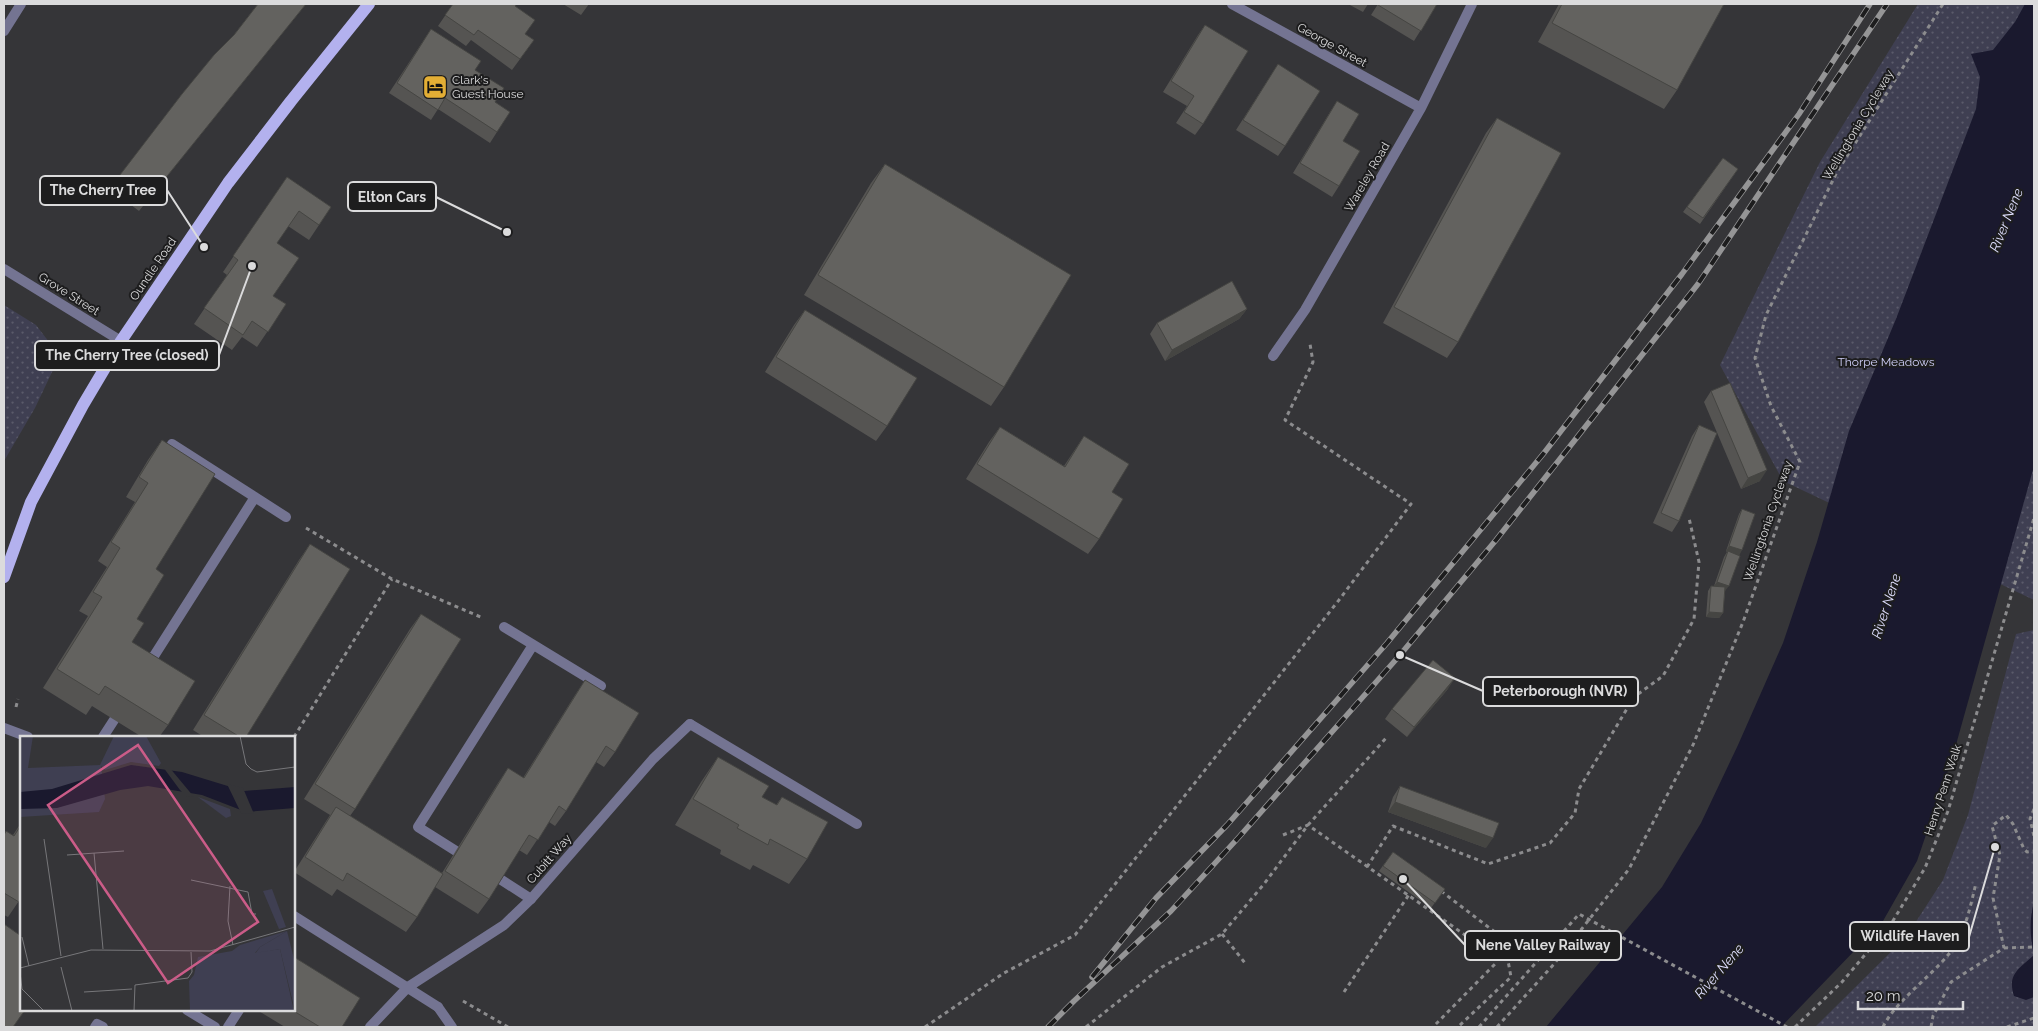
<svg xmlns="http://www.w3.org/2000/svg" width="2038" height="1031" font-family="Raleway,sans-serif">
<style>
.park{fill:url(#park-dots)}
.water{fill:#1a192e}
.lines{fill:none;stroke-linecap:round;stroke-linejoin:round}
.path{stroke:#8c8c8e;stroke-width:3;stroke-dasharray:4 4;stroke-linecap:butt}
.service{stroke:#747492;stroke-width:10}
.minor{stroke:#747492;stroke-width:10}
.primary{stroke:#b3b1ee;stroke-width:12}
.rail-casing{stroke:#959596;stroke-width:5.5}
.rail{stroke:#1d1d1e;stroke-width:4;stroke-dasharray:11;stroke-linecap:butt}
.wall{fill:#555452}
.shaded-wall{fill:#454542}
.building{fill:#63625f;stroke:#454542}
.labels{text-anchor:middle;stroke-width:4;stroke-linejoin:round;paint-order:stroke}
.street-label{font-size:12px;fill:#dbdbdc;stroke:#1d1d1e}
.poi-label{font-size:12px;fill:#dbdbdc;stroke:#1d1d1e;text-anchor:start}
.park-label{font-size:12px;fill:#d0d0f9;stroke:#1d1d1e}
.water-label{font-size:14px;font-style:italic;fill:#dcdcfb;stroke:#1d1d1e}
.inset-road{fill:none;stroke:#77777a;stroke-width:1}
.view{fill:#cb5c88;fill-opacity:0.15;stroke:#cb5c88;stroke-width:2.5}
.inset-edge{fill:none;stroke:#dbdbdc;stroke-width:2.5}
.leader{fill:none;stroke:#dbdbdc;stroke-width:2}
.callout-dot{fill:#dbdbdc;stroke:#1d1d1e;stroke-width:2}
.callout{fill:#1d1d1e;stroke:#dbdbdc;stroke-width:2}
.callout-label{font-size:14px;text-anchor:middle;font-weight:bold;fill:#dbdbdc}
</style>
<defs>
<pattern id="park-dots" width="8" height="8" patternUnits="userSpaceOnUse" patternTransform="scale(1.25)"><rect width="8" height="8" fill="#3f3f52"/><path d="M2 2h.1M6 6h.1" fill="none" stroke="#5a5a6a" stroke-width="1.8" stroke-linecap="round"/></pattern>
</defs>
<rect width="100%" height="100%" fill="#353538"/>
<!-- park -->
<path class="park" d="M 1918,4 L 2034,4 L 2034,600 L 1783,481 L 1720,365 L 1820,162 Z
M 4,305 L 36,325 L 49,342 L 53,370 L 35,408 L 4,461 Z
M 2034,630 L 2034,1027 L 1815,1027 L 1906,937 L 1943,880 L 1968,815 L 2016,634 Z"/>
<!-- water -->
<path class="water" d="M 2025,4 L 2034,4 L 2034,466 L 1952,759 L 1917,861 L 1883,921 L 1781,1027 L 1546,1027 L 1662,887 L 1701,823 L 1738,745 L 1783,643 L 1817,542 L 1849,431 L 1896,319 L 1976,109 L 1980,77 L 1971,54 L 1993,50 L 2015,22 Z
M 2034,902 L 2034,997 L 2026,1000 L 2014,996 C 2007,974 2019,969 2034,955 C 2030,937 2029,920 2034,902 Z"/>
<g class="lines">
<!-- path -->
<path class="path" d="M 306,528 L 392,579 L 483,618
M 16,707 L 18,699
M 294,737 L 392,579
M 2034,809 L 2030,819 L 2034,836
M 1283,835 L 1308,825 L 1495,956 L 1496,963 L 1433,1027
M 1367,867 L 1393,826 L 1488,864 L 1550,843 L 1575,813 L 1579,789 L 1634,697 L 1663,676 L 1694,619 L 1699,562 L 1689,518
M 1441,891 L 1504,939 L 1511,977 L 1458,1027
M 1222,934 L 1245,963
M 2004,948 L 2034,947
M 1344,992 L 1410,893
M 463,1001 L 508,1027
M 925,1027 L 1004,973 L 1075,935 L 1339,600 L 1411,504 L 1285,420 L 1313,362 L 1310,344
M 1086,1027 L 1162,967 L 1222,934 L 1264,884 L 1308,825 L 1387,737
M 1479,1027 L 1579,914 L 1787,1027
M 1497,1027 L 1554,964 L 1629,869 L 1693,745 L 1743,622 L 1800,462 L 1771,406 L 1755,358 L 1766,315 L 1837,172 L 1943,4
M 1795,1027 L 1842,982 L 1891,924 L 1925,868 L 1948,811 L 2034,518
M 1883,1027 C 1895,1002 1930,977 1948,955 C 1965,935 1970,908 1976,883
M 1931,1027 L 1933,1016 L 1951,982 L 2004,948 L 1993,898 L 2000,855 L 1992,826 L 2006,815 L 2013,824 L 2024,849 L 2027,852 L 2034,851
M 2007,1027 L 2034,1018"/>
<!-- service -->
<path class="service" d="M 172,444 L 286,517
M 504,627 L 601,686
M 147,667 L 255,497
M 690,724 L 857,824
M 103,737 L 114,720
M 456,851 L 418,827 L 533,645
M 500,879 L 531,899
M 438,1007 L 452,1027
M 187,1010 L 215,1027
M 228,1027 L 239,1010"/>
<!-- minor -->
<path class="minor" d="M 1232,4 L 1421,108
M 4,31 L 21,4
M 4,269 L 121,341
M 1273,356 L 1305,310 L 1421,108 L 1472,4
M 4,728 L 28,737
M 294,916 L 438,1007
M 95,1027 L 97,1024 L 103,1027
M 370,1027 L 408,987 L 504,925 L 531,899 L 653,759 L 690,724"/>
<!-- primary -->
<path class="primary" d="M 4,577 L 31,502 L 83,405 L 121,341 L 228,183 L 291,101 L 369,4"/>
<defs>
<path id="rail" d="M 1092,977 L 1156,898 L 1227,825 L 1387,643 L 1544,453 L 1682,274 L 1799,114 L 1870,4
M 1048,1027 L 1074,1001 L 1171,911 L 1239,837 L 1400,655 L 1496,540 L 1698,284 L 1887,4"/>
</defs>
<!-- rail casing -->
<use href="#rail" class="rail-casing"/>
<!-- rail -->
<use href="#rail" class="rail"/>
</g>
<!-- wall -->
<path class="wall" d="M 258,4 L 306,4 L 139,211 L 110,189 L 182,94 L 234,35 Z
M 453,4 L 515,6 L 525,34 L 534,40 L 512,70 L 471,40 L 466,46 L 438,26 Z
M 563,4 L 589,4 L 581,15 Z
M 1348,4 L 1368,4 L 1363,12 Z
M 1378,4 L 1437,4 L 1414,41 L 1371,15 Z
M 1559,4 L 1724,4 L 1677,90 L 1664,109 L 1538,42 Z
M 1205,25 L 1203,124 L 1195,135 L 1176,123 L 1187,106 L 1163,92 L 1198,35 Z
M 431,29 L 495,102 L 497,132 L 490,143 L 438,109 L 431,120 L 389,93 Z
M 1278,64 L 1285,146 L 1278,156 L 1236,130 Z
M 1337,101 L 1343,141 L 1339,186 L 1332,197 L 1293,173 L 1330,112 Z
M 1497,118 L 1458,342 L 1447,358 L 1383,323 L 1486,133 Z
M 1723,158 L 1738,169 L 1700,224 L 1683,212 Z
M 885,164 L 1004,387 L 991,406 L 804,295 L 871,183 Z
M 287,177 L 331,207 L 309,240 L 288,226 L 277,243 L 273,296 L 286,304 L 257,347 L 242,337 L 232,350 L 194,324 L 227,275 L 223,272 Z
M 1247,309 L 1239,319 L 1165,361 L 1150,334 L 1157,323 Z
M 805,310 L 887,426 L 876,441 L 765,372 L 794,325 Z
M 1711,391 L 1760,481 L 1741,489 L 1704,402 Z
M 1699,425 L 1679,521 L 1672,532 L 1653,523 L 1692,436 Z
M 1000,427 L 1064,466 L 1084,436 L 1112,492 L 1099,539 L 1088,554 L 966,479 L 989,442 Z
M 162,440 L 156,569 L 137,619 L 132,642 L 168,725 L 159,737 L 142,737 L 92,706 L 86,715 L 43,688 L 88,616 L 79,611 L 107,567 L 98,561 L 135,502 L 126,497 L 148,460 Z
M 1742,509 L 1739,555 L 1725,591 L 1723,613 L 1719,618 L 1706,617 L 1708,591 L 1711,586 L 1714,586 L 1724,557 L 1727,552 L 1726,551 L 1739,514 Z
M 310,544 L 246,737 L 204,737 L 193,730 L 299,560 Z
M 421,614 L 355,809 L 350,816 L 442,873 L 498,783 L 508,768 L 523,778 L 575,695 L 585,680 L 615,752 L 604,767 L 596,762 L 566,811 L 555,826 L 549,822 L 527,855 L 519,850 L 489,899 L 478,914 L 435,887 L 417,917 L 406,932 L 337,889 L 332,896 L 294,872 L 330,815 L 304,799 L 410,629 Z
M 1448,689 L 1407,737 L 1385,719 L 1392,709 Z
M 718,757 L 762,797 L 776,805 L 782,797 L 807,859 L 789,884 L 753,865 L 750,870 L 720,854 L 721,850 L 675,825 L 701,782 Z
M 1400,786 L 1486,848 L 1388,812 L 1393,797 Z
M 21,823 L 21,898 L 8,917 L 4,915 L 4,835 L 13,835 Z
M 1393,852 L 1445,889 L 1431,908 L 1379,871 Z
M 257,1010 L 294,1010 L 342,1027 L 285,1027 Z"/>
<!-- shaded-wall -->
<path class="shaded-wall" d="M 1247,309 L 1239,319 L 1165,361 L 1172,350 Z
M 1767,470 L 1760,481 L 1741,489 L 1748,478 Z
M 1729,546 L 1742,550 L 1739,556 L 1726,551 Z
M 1717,582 L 1729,586 L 1725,591 L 1713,587 Z
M 1709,612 L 1723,613 L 1719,618 L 1706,617 Z
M 1455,678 L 1448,689 L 1407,737 L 1414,727 Z
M 1395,802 L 1493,838 L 1486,848 L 1388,812 Z"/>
<!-- building -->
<path class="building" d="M 258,4 L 306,4 L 143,206 L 113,184 L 182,94 L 214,55 L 234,35 Z
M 453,4 L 517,4 L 515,6 L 535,20 L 525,34 L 534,40 L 520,59 L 478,30 L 474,35 L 445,15 Z
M 1379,4 L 1437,4 L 1421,31 L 1378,5 Z
M 1562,4 L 1724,4 L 1677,90 L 1552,23 Z
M 1205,25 L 1248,51 L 1203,124 L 1184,112 L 1194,96 L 1171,81 Z
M 431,29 L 481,61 L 475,70 L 504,88 L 495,102 L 510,112 L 497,132 L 445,98 L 438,110 L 397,83 Z
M 1278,64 L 1320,91 L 1285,146 L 1243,120 Z
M 1337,101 L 1359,114 L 1343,141 L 1360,151 L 1339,186 L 1300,163 Z
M 1497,118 L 1561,153 L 1458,342 L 1394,307 Z
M 1723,158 L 1738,169 L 1703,218 L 1687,207 Z
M 885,164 L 1071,275 L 1004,387 L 818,275 Z
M 287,177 L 331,207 L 319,225 L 299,211 L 277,243 L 299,258 L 273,296 L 286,304 L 268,332 L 252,321 L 243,335 L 204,308 L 238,260 L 233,256 Z
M 1232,281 L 1247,309 L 1172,350 L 1157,323 Z
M 805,310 L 917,378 L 887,426 L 776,357 Z
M 1730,383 L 1767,470 L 1748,478 L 1711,391 Z
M 1699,425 L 1717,433 L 1679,521 L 1661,513 Z
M 1000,427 L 1065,467 L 1084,436 L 1129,464 L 1112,492 L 1123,499 L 1099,539 L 977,464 Z
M 162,440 L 215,474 L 156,569 L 164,575 L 137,619 L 144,623 L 132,642 L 195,681 L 168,725 L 105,686 L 99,695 L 57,669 L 102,597 L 93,592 L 120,548 L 111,542 L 148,483 L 139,477 Z
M 1742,509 L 1755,514 L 1742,550 L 1729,546 Z
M 310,544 L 350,569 L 246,737 L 240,737 L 204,715 Z
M 1728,551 L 1740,556 L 1729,586 L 1717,582 Z
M 1711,586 L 1725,587 L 1723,613 L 1709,612 Z
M 421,614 L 461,639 L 355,809 L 315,784 Z
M 1433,660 L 1455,678 L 1414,727 L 1392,709 Z
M 585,680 L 639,713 L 615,752 L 606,746 L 566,811 L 559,806 L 538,840 L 529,835 L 489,899 L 445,871 L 508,768 L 524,778 Z
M 718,757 L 769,786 L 762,797 L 777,805 L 782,797 L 828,822 L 807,859 L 770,839 L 768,845 L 737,828 L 739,825 L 693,799 Z
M 1400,786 L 1499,823 L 1493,838 L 1395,802 Z
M 336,807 L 443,874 L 417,917 L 347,873 L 343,881 L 305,857 Z
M 21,825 L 21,898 L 19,902 L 4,893 L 4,835 L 6,831 L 14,836 Z
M 1393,852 L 1445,889 L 1435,903 L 1383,866 Z
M 4,924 L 21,936 L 21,1010 L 25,1010 L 13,1027 L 4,1027 Z
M 294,957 L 360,998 L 342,1027 L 320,1027 L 292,1010 L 294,1010 Z"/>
<!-- icons -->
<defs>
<symbol id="hotel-square" viewBox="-11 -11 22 22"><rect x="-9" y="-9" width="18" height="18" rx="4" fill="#e3ae35" stroke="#1d1d1e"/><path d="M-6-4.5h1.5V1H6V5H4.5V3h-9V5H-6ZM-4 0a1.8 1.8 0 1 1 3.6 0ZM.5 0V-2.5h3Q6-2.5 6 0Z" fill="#111"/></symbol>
</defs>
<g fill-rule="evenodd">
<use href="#hotel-square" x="421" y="73" width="28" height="28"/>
</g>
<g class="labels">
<!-- street labels -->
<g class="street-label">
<text transform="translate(1332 45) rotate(29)" y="4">George Street</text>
<text transform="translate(1858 125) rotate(-59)" y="4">Wellingtonia Cycleway</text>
<text transform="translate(1367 177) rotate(-60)" y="4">Wareley Road</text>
<text transform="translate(153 269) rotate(-56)" y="4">Oundle Road</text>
<text transform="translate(69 294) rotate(32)" y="4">Grove Street</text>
<text transform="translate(1768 521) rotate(-71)" y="4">Wellingtonia Cycleway</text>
<text transform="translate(1943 790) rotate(-72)" y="4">Henry Penn Walk</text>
<text transform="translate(549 859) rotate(-49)" y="4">Cubitt Way</text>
</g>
<!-- poi labels -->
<g class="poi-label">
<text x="452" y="84">Clark's<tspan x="452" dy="14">Guest House</tspan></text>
</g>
<!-- park labels -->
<g class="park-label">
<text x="1886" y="366">Thorpe Meadows</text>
</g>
<!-- water labels -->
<g class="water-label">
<text transform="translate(2006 220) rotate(-68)" y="5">River Nene</text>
<text transform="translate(1886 606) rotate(-72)" y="5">River Nene</text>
<text transform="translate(1719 971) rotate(-49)" y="5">River Nene</text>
</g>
</g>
<!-- overview -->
<g transform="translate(20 736)">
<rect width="275" height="275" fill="#353538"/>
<path d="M 178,61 L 210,73 L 211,80 L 206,82 ZM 252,153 L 266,191 L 259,193 L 243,155 ZM 267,195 L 275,227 L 275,275 L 260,213 L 235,218 L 240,211 Z" fill="#3f3f52"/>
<path d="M 0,0 L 13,0 L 8,32 L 80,29 L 94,0 L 126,0 L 141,27 L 139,30 L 111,26 L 85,34 L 81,30 L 85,63 L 79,76 L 0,81 ZM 267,195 L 240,211 L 235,217 L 260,213 L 274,275 L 170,275 L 169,245 L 174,239 L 178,221 L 212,215 L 220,209 Z" fill="#3f3f52"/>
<path d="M 111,29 L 162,36 L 224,55 L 275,51 L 275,72 L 226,76 L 182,59 L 128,50 L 100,54 L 37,72 L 0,73 L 0,56 L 32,53 Z" fill="#1a192e"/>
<path d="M 143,31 L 149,31 L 174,61 L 166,60 L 160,54 ZM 207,48 L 223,52 L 234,78 L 221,77 Z" fill="#353538"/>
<path class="inset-road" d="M 220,0 L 226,28 L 231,33 L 237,36 L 275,31M 24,103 L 41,220M 74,117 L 83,213M 47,119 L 104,115M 171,144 L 228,156 L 232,178 L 236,178M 210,150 L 208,185 L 213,209M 2,201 L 9,230M 41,231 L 52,275M 0,232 L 71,214 L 190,215 L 275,191M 0,236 L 2,253 L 24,275M 64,256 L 112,253M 114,275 L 115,249 L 168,242 L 172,236 L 171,216"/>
<path class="view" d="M 118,9 L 238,186 L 148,247 L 28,69 Z"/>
<rect width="275" height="275" class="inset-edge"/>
</g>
<!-- callouts -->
<path class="leader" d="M204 247L167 190M507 232L436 197M252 266L219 355M1400 655L1483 691M1995 847L1969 937M1403 879L1465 945"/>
<g class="callout-dot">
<circle cx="204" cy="247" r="5"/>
<circle cx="507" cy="232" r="5"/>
<circle cx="252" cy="266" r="5"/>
<circle cx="1400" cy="655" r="5"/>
<circle cx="1995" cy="847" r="5"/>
<circle cx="1403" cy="879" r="5"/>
</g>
<g class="callout">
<rect x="40" y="176" width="127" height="29" rx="5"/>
<rect x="348" y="182" width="88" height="29" rx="5"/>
<rect x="35" y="341" width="184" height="29" rx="5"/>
<rect x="1483" y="677" width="155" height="29" rx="5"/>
<rect x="1850" y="922" width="119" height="29" rx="5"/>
<rect x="1465" y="931" width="156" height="29" rx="5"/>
</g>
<g class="callout-label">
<text x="103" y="195">The Cherry Tree</text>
<text x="392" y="202">Elton Cars</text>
<text x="127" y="360">The Cherry Tree (closed)</text>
<text x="1560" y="696">Peterborough (NVR)</text>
<text x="1910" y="941">Wildlife Haven</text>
<text x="1543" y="950">Nene Valley Railway</text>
</g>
<!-- border -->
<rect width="2038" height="1031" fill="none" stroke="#dbdbdc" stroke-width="10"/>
<!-- scale -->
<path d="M1858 1001v8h105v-8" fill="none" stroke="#dbdbdc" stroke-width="2.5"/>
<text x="1866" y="1001" font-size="15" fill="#dbdbdc" stroke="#1d1d1e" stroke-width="4" paint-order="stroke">20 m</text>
</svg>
